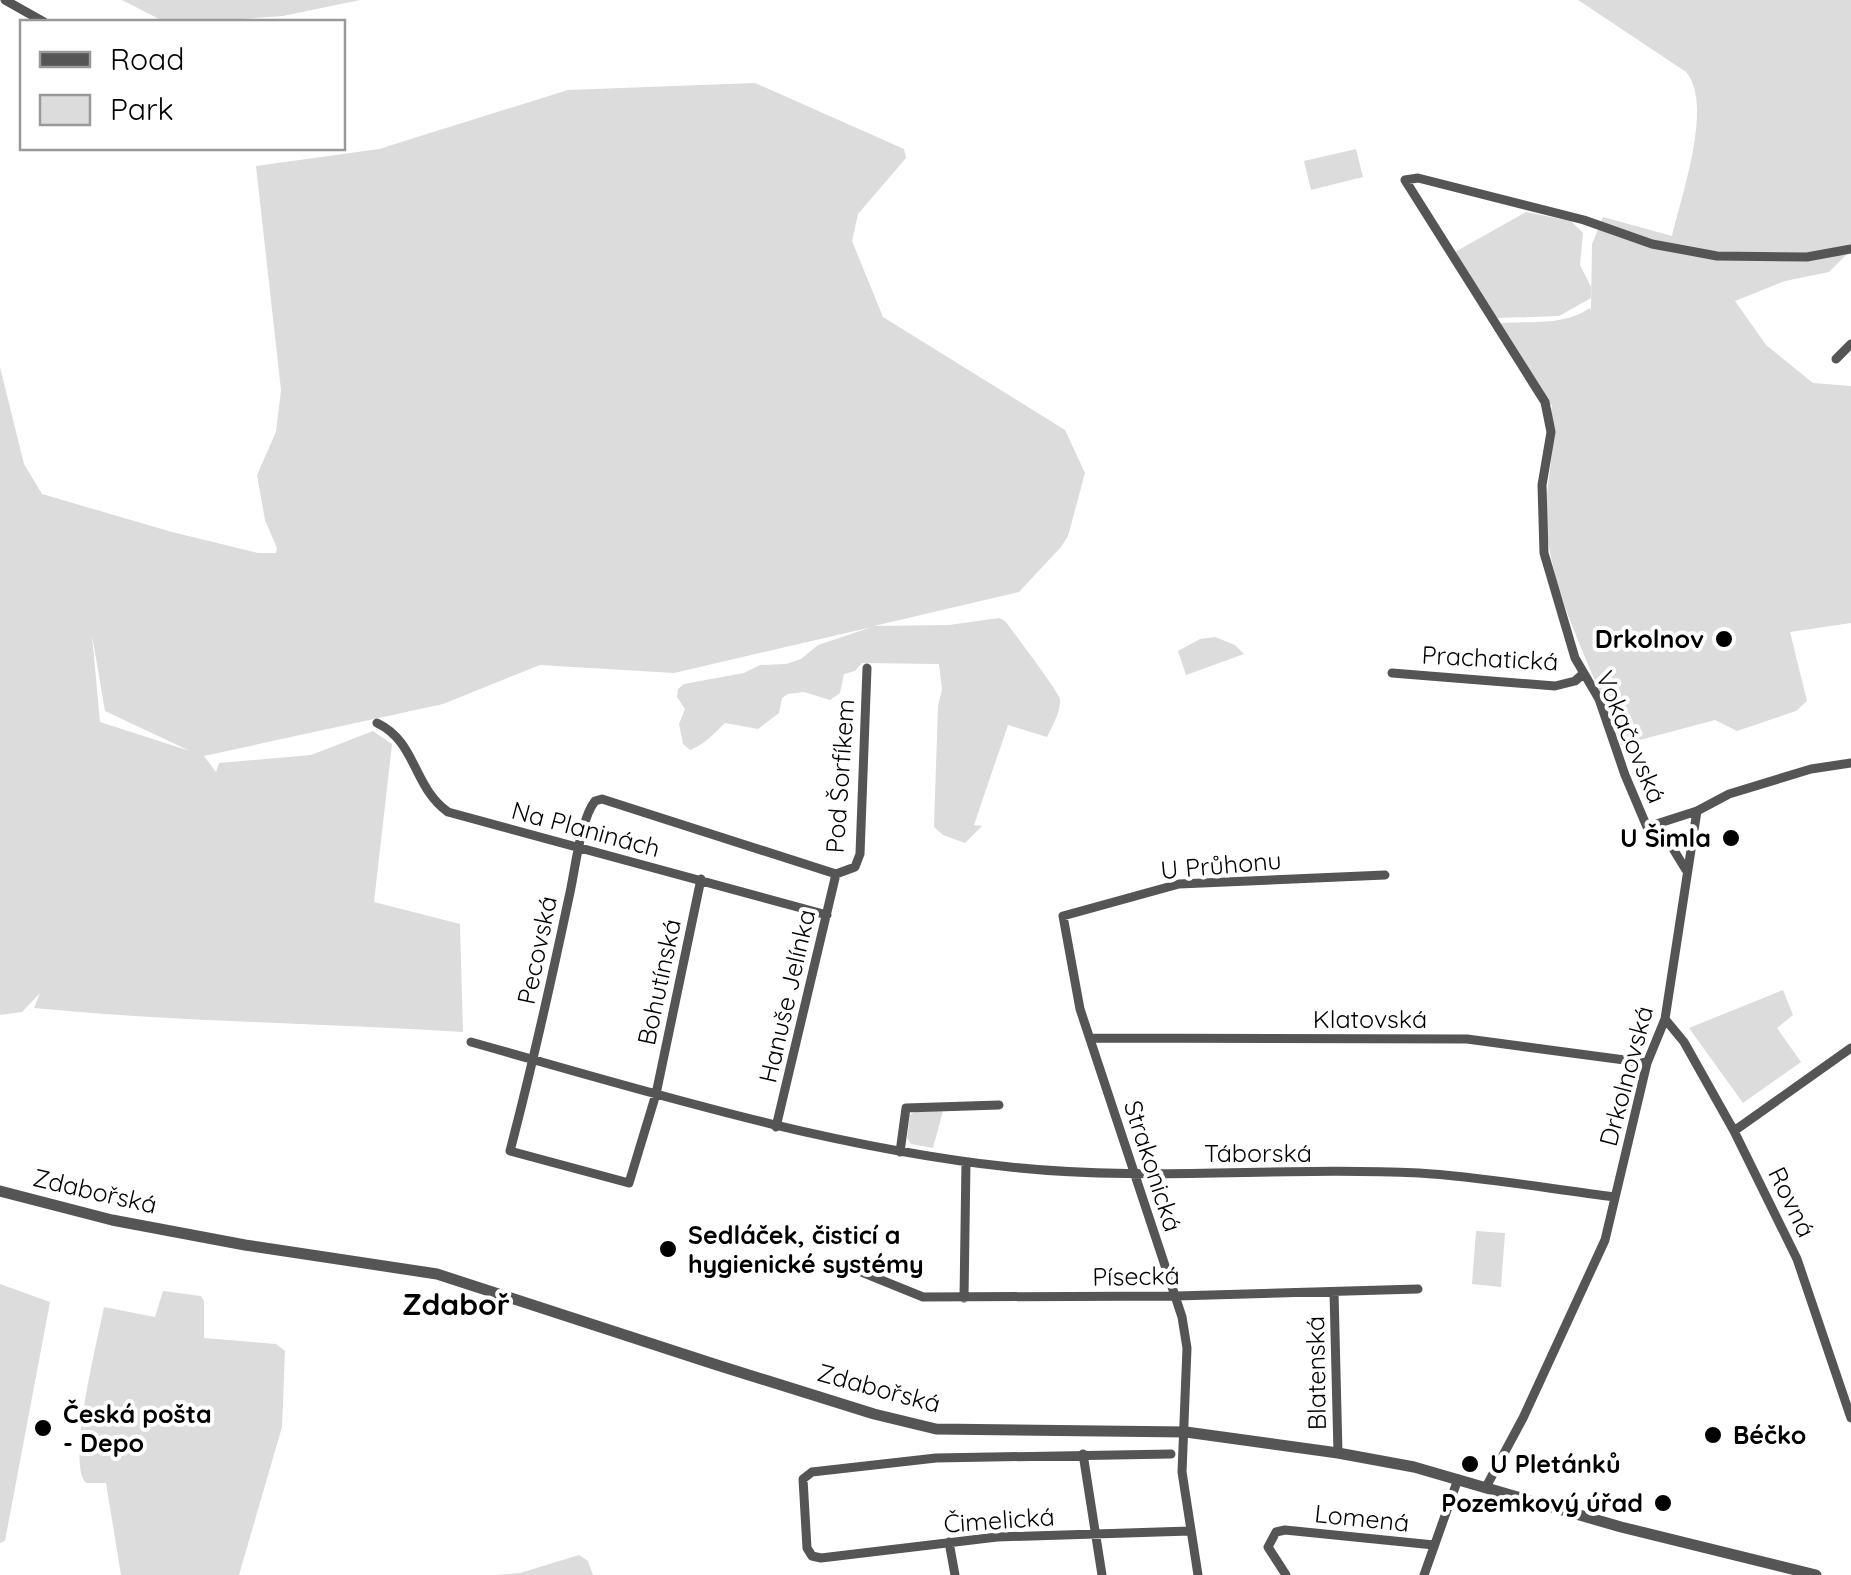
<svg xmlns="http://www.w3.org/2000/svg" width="1851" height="1575" font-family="Quicksand,sans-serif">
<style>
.green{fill:#dcdcdc;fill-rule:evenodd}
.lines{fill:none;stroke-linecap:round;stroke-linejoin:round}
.minor{stroke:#555;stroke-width:9}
.tertiary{stroke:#555;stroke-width:11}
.poi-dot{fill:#000;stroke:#fff;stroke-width:4}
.labels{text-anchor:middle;stroke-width:8;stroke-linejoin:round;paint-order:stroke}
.poi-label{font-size:25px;font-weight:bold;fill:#000;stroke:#fff;text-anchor:start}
.street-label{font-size:25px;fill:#000;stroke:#fff}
.quarter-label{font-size:30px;font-weight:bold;fill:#000;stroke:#fff}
</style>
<rect width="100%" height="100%" fill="#fff"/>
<!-- green -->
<path class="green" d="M 122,0 L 360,0 L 283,16 L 200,22 L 165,22 Z
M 1578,0 L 1851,0 L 1851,250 L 1829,272 L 1785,281 L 1735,301 L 1766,345 L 1813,383 L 1851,386 L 1851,623 L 1790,632 L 1807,701 L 1796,711 L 1737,731 L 1715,720 L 1621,745 C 1596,673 1546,590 1546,512 C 1546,489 1552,466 1552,443 C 1553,430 1550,418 1552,405 L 1548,404 L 1500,323 C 1531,321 1564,326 1590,308 L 1591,311 L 1592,244 L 1603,217 L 1672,236 C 1681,196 1714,104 1686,72 Z
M 755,83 L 904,149 L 906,158 L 858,214 L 852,241 L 883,317 L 1065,430 L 1085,473 L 1068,536 L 1061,547 L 1019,592 L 874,626 L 949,625 L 999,618 L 1005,621 C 1013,631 1060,694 1060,699 C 1061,712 1052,726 1047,737 L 1008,725 L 974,825 L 982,826 L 965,843 L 943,835 L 934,827 L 938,706 L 942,689 L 939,664 L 862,663 L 855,671 L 844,674 L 840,693 L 830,700 L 804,692 L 788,694 L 782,698 L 779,713 L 758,729 L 725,723 C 713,734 707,743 690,750 L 683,744 L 679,724 L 685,709 L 677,697 L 678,689 L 684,684 L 744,673 L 760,665 L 786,664 L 801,659 L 818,645 L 872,627 L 674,673 L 540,665 L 443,704 L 204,756 L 216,772 L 219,763 L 311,755 L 373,731 L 392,744 L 374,902 L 460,924 L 463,1032 C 320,1023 177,1022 34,1008 L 40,993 L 22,1012 L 0,1015 L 0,367 L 24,464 L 42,494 L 172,532 L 258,553 L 276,553 L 277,548 L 265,520 L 257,475 L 276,432 L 281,390 L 256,166 L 379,149 L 568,90 ZM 92,635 L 105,711 L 190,751 L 100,722 Z
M 1356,149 L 1363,177 L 1311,190 L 1304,161 Z
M 1526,212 L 1571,221 L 1583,233 L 1580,265 L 1591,287 L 1591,298 L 1559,316 L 1497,318 L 1455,252 Z
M 1215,637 L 1235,645 L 1244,654 L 1186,675 L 1178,651 L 1200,639 Z
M 1783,990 L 1793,1015 L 1777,1028 L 1801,1062 L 1743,1103 L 1689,1028 Z
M 943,1111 L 933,1148 L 911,1144 L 907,1138 L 910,1115 L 915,1112 Z
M 1476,1231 L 1505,1233 L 1501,1287 L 1472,1284 Z
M 0,1284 L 50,1302 L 5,1541 L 0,1543 Z
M 163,1291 L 201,1296 L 204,1301 L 204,1338 L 276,1344 L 285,1351 L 282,1427 L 239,1575 L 121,1575 L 106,1483 L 86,1483 C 66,1464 98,1339 104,1307 L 155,1317 Z
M 579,1555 L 588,1561 L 593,1575 L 497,1575 L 520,1573 Z"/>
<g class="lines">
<!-- minor -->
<path class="minor" d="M 5,0 L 44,22
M 1851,249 L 1807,257 L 1717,256 L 1652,244 L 1584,220 L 1418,178 L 1405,180 L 1545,402 L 1551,432 L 1542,485 L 1544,553 L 1575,658 L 1599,699 L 1625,775 L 1647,827 L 1697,811 L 1729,794 L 1811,769 L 1851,763
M 1836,359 L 1851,344
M 1392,673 L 1555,686 L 1575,681 L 1583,674
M 377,723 C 417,742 412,786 448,812 L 827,915
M 1658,824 L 1686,870
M 836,874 L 855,867 L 860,854 L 867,668
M 701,879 L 656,1094 L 629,1183 L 510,1151 C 532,1067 551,982 569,897 C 575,872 580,820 595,801 L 602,799 L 836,874
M 1665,1019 L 1684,1042 L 1734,1131 L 1797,1259 L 1851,1418
M 1091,1038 L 1467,1039 L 1647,1063
M 471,1042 C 649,1092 825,1147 1010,1167 C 1146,1182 1283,1166 1419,1173 C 1485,1177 1550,1189 1615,1197
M 776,1127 L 836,874
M 1734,1131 L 1851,1048
M 900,1152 L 906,1108 L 999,1105
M 859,1271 L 923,1297 L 1176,1296 L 1418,1289
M 1334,1292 L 1338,1453
M 964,1298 L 966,1162
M 1083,1454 L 1102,1575
M 1171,1454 L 936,1458 L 812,1472 L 803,1479 L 807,1548 L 812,1556 L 821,1558 L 997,1537 L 1190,1531
M 1486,1487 L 1523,1418 L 1605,1240 L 1647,1063 L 1665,1019 L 1697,811
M 949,1542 L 955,1575
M 1198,1575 L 1182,1472 L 1187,1348 L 1182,1317 L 1080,1009 L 1063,916 L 1179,884 L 1385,875
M 1286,1575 L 1268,1547 L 1276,1532 L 1285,1530 L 1434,1545
M 1424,1575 L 1458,1479"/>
<!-- tertiary -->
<path class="tertiary" d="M 0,1191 L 112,1220 L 245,1245 L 437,1274 L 717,1365 L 874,1414 L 936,1429 L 1186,1432 L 1338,1453 L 1414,1467 L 1621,1527 L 1816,1575"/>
</g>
<!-- markers -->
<g class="poi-dot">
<circle cx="1724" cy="639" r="10"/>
<circle cx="1731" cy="838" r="10"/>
<circle cx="668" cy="1249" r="10"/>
<circle cx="43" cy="1428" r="10"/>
<circle cx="1713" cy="1435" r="10"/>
<circle cx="1470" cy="1464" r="10"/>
<circle cx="1663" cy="1503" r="10"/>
</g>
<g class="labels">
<!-- poi labels -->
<g class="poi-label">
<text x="1704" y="648" text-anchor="end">Drkolnov</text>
<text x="1711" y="847" text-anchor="end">U Šimla</text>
<text x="688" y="1244">Sedláček, čisticí a<tspan x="688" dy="29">hygienické systémy</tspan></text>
<text x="63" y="1423">Česká pošta<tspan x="63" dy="29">- Depo</tspan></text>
<text x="1733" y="1444">Béčko</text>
<text x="1490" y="1473">U Pletánků</text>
<text x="1643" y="1512" text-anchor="end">Pozemkový úřad</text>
</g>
<!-- street labels -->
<g class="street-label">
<text transform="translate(1490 658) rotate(3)" y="9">Prachatická</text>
<text transform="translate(1631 737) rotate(67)" y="9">Vokačovská</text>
<text transform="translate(840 776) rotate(-86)" y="9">Pod Šorfíkem</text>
<text transform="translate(586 829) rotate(15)" y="9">Na Planinách</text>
<text transform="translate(1221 865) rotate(-5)" y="9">U Průhonu</text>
<text transform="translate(537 950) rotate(-78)" y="9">Pecovská</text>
<text transform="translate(659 982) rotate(-78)" y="9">Bohutínská</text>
<text transform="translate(787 996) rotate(-77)" y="9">Hanuše Jelínka</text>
<text x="1370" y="1028">Klatovská</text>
<text transform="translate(1626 1076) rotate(-75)" y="9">Drkolnovská</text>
<text x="1258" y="1162">Táborská</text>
<text transform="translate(1153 1166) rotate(72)" y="9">Strakonická</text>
<text transform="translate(95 1191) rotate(13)" y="9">Zdabořská</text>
<text transform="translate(1792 1202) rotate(64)" y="9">Rovná</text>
<text transform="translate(1136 1276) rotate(-1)" y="9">Písecká</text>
<text transform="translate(1316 1373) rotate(-91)" y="9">Blatenská</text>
<text transform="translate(879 1388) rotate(15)" y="9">Zdabořská</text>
<text transform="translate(1362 1518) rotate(6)" y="9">Lomená</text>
<text transform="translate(999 1520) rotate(-4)" y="9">Čimelická</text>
</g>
<!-- quarter labels -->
<g class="quarter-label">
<text x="456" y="1315">Zdaboř</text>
</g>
</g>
<!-- legend -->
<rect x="20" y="20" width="325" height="130" fill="#ffffff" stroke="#999999" stroke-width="2.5"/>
<rect x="40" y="52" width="50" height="15" fill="#555555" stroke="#999999" stroke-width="2.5"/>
<text x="110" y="70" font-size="30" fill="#000000">Road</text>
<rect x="40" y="95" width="50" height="30" fill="#dcdcdc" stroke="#999999" stroke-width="2.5"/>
<text x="110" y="120" font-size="30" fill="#000000">Park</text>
</svg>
